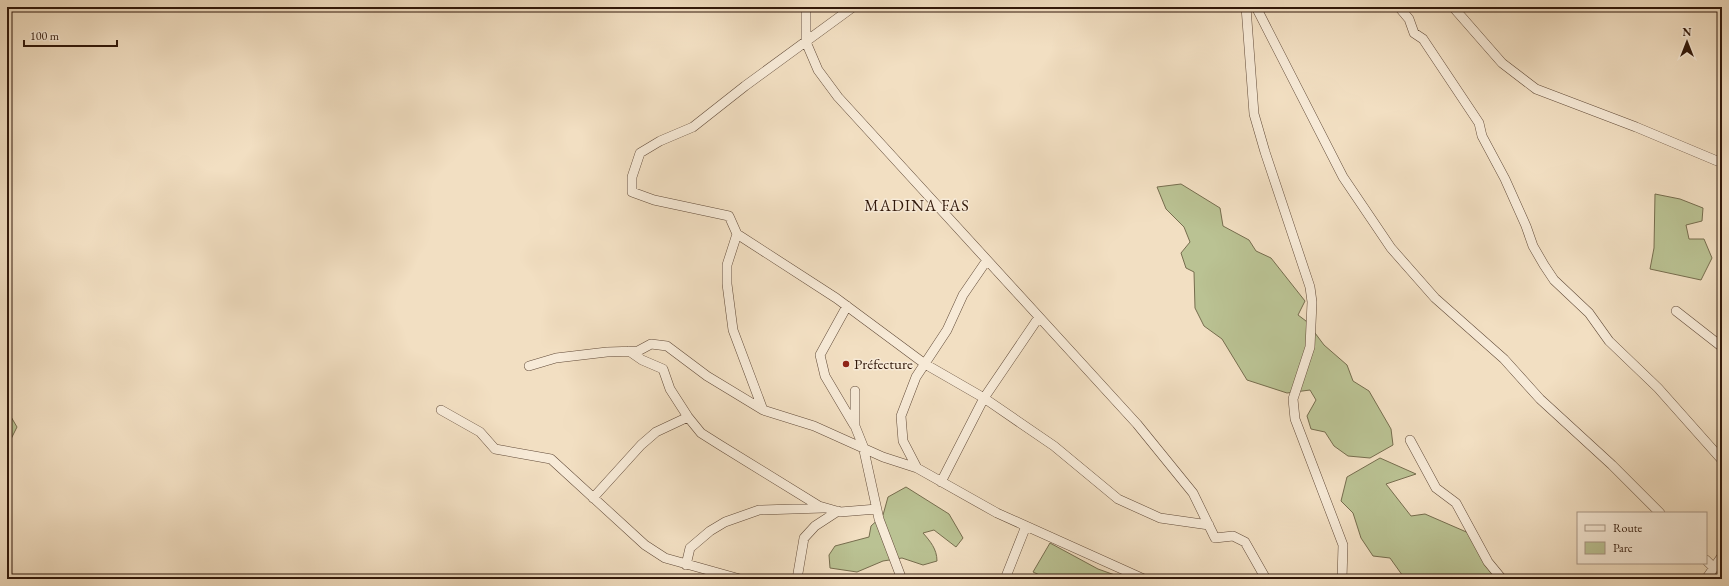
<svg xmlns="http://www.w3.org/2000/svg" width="1729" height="586" font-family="'EB Garamond',serif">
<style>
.green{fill:#bac293;stroke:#766d4e}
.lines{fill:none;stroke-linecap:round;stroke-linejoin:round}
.minor-casing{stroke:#614a38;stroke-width:10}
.minor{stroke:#f7ead7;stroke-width:9}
.poi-dot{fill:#8f2418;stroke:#f7ead7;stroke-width:1.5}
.labels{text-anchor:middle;stroke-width:3;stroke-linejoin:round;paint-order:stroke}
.poi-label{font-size:15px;fill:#31180a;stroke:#f7ead7;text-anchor:start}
.neighbourhood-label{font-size:16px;letter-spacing:1px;fill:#31180a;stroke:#f7ead7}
</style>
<rect width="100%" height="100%" fill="#f2dfc2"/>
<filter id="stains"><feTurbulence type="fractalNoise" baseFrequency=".005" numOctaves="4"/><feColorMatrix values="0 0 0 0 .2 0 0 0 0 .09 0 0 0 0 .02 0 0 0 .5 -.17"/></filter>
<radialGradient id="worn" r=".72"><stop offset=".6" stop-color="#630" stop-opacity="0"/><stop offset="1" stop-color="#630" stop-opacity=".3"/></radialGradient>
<!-- green -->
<path class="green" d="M 1181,184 L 1220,208 L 1223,226 L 1249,240 L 1256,251 L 1271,258 L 1305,301 L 1298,315 L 1306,321 L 1324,345 L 1347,365 L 1353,381 L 1369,391 L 1391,429 L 1393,445 L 1370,458 L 1348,456 L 1334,446 L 1325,432 L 1311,429 L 1307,416 L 1316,400 L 1310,390 L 1287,393 L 1247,380 L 1222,339 L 1204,326 L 1195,308 L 1194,272 L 1186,268 L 1181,253 L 1190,242 L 1184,227 L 1166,209 L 1157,187 Z
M 1655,194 L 1680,199 L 1703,208 L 1702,221 L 1686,225 L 1689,239 L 1704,239 L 1712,258 L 1701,280 L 1650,269 L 1654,248 Z
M 7,410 L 17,427 L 7,447 Z
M 1380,458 L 1416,474 L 1386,484 L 1411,516 L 1425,514 L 1471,534 L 1498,579 L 1405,579 L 1390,558 L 1373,556 L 1361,538 L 1353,513 L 1341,501 L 1347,477 Z
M 906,487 L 949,514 L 963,538 L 956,547 L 934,530 L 923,533 C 930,541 937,549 937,561 L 923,565 L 902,558 L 883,561 L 857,572 L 830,568 L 829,555 L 835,546 L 869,537 L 871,526 L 883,515 L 888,497 Z
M 1050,543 L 1098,569 L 1126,579 L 1048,579 L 1033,572 Z"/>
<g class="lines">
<defs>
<path id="minor" d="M 806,7 L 806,42 L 818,70 L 838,97 L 1137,424 L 1193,493 L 1215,538 L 1233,536 L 1245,542 L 1266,579
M 853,7 L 745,86 L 693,127 L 660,141 L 640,153 L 632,177 L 632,192 L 654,200 L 729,216 L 737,234 L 727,265 L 727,284 L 733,330 L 763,410 L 814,426 L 883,457 L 917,468 L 997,513 L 1144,579
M 1246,7 L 1254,114 L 1265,152 L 1310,287 L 1312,302 L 1310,347 L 1293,399 L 1295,419 L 1343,545 L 1342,579
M 1256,7 L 1343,177 L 1391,248 L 1435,298 L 1504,359 L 1540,399 L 1612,465 L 1660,513
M 1399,7 L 1409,19 L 1414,33 L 1423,39 L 1479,123 L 1482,136 L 1505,179 L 1526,226 L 1533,246 L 1544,265 L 1554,280 L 1589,313 L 1609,341 L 1658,388 L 1722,460
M 1453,7 L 1502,63 L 1536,89 L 1636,127 L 1722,163
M 737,234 L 836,298 L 925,364 L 984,398 L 1054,446 L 1118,499 L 1160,518 L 1209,525
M 847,306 L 820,355 L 825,376 L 854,425
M 1676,311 L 1722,347
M 629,351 L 642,360 L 663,369 L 670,389 L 688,417 L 701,433 L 720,445 L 819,506 L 840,512 L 877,509
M 529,366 L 556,358 L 607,352 L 638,351 L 651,344 L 667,346 L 707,376 L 763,410
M 855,391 L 855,426 L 863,446 L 879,519 L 901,577 L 903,579
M 441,410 L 480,432 L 495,449 L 551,459 L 645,545 L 665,558 L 740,579
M 1410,440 L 1436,488 L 1456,503 L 1488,562 L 1502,579
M 917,468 L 903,441 L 901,416 L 916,377 L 947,330 L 963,295 L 987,260
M 941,482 L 984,398 L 1039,317
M 593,498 L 641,445 L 656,432 L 688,417
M 1706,560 L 1714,568
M 686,565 L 690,548 L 710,531 L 725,522 L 759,510 L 823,508
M 797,579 L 804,538 L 815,526 L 838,511
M 1005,579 L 1026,526
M 1706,579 L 1722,556"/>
</defs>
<!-- minor casing -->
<use href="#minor" class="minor-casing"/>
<!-- minor -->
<use href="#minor" class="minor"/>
</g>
<!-- markers -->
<circle class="poi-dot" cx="846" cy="364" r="4"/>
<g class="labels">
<!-- poi labels -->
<g class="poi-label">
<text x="854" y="369">Préfecture</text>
</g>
<!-- neighbourhood labels -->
<g class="neighbourhood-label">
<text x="917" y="211">MADINA FAS</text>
</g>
</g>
<!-- margin -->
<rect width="1729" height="586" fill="none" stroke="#f2dfc2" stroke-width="24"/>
<rect x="8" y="8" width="1713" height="570" fill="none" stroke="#31180a" stroke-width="2"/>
<rect x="12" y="12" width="1705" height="562" fill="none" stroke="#31180a"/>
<!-- legend -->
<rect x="1577" y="512" width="130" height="52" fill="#f7ead7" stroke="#a89685"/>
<rect x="1585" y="525" width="20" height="6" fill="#f7ead7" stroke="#a89685"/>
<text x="1613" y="532" font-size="12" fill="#31180a">Route</text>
<rect x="1585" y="542" width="20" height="12" fill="#bac293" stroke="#a89685"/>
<text x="1613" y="552" font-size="12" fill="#31180a">Parc</text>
<!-- north arrow -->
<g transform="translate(1687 42)" stroke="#f7ead7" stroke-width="3" paint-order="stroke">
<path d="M0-3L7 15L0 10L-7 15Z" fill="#31180a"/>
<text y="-6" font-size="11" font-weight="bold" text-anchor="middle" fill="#31180a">N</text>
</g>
<!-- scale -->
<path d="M24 40v6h93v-6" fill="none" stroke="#31180a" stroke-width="2"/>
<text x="30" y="40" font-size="12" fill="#31180a" stroke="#f7ead7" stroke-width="3" paint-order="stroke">100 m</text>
<rect width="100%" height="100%" filter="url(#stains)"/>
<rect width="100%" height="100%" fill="url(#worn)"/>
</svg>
